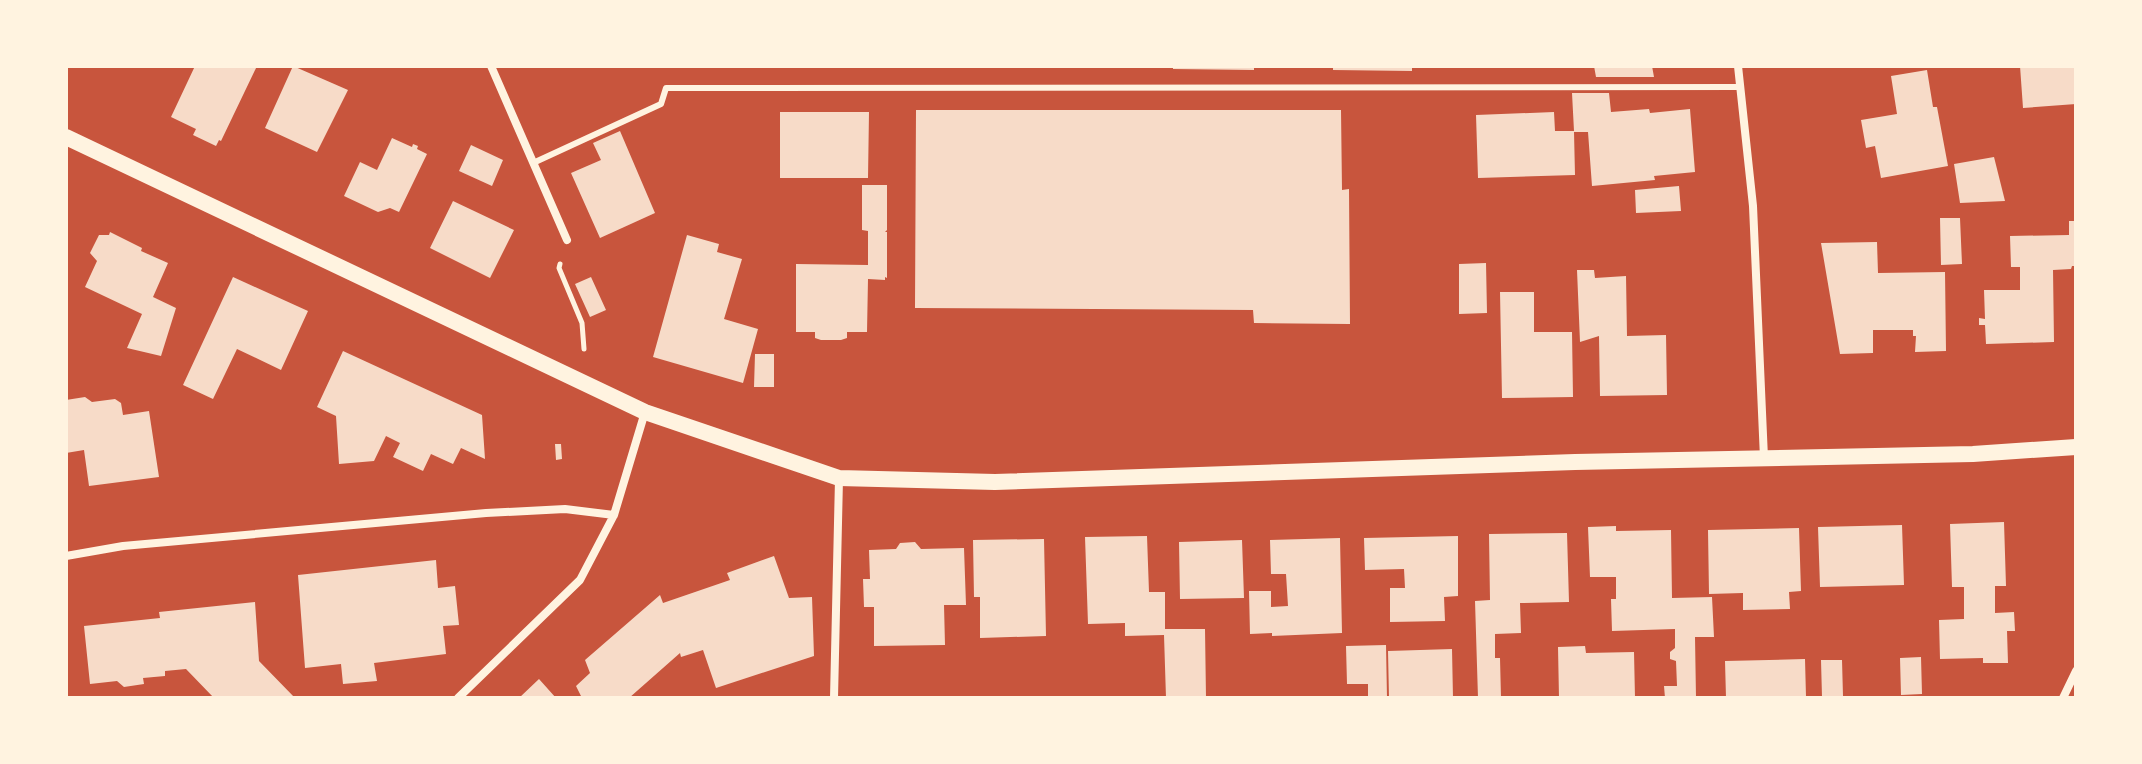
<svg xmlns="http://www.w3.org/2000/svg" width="2142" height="764" font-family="'Source Sans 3',sans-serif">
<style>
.building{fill:#f7dbc8}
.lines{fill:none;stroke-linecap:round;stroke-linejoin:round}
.path{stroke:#fff3e0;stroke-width:5}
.service{stroke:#fff3e0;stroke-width:6}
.minor{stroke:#fff3e0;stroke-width:8}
.secondary{stroke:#fff3e0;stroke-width:16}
</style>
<rect width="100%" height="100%" fill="#c8553d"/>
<!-- building -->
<path class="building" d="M 195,66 L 257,66 L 221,141 L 219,140 L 216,146 L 193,135 L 196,129 L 171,117 Z
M 293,66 L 348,90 L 317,152 L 265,128 Z
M 1173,66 L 1254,66 L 1254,70 L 1173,69 Z
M 1333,66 L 1412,66 L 1412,71 L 1333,70 Z
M 1594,66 L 1652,66 L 1654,77 L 1596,77 Z
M 2020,66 L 2076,66 L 2076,104 L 2023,108 Z
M 1927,70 L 1933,107 L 1937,107 L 1948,166 L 1881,178 L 1875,146 L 1866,148 L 1861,120 L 1897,114 L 1891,76 Z
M 1572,93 L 1609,93 L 1611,112 L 1649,109 L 1650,113 L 1690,109 L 1695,172 L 1654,176 L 1655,180 L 1592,186 L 1588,132 L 1574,132 L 1575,175 L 1478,178 L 1476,115 L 1554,112 L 1555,131 L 1574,131 Z
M 916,110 L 1341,110 L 1342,190 L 1349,189 L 1350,324 L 1254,323 L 1253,310 L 915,308 Z
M 780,112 L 869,112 L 868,178 L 780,178 Z
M 620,131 L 655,213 L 600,238 L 571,173 L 601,160 L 593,143 Z
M 392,138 L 412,147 L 413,144 L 418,146 L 417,149 L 427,154 L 399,212 L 390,208 L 378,212 L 344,196 L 360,162 L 377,170 Z
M 471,145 L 503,160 L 492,186 L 459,171 Z
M 1994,157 L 2005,201 L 1960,203 L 1954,164 Z
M 862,185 L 887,185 L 887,230 L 885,232 L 887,232 L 887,278 L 885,277 L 885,280 L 868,279 L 867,332 L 847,332 L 847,338 L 841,340 L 821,340 L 815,338 L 815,332 L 796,332 L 796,264 L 868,265 L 868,231 L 862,230 Z
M 1679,186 L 1681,211 L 1636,213 L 1635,190 Z
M 453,201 L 514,230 L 490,278 L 430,248 Z
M 1940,218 L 1960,218 L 1962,264 L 1941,265 Z
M 2069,221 L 2076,221 L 2076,266 L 2072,266 L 2071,269 L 2053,270 L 2054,342 L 1986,344 L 1985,325 L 1979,325 L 1979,318 L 1985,319 L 1984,290 L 2020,290 L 2020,267 L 2011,267 L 2010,236 L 2069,235 Z
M 110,232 L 142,248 L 141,251 L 168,263 L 153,297 L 176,308 L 161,356 L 127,348 L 142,314 L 85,287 L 97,261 L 90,253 L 99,235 L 109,235 Z
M 687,235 L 719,244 L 717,252 L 742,259 L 724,319 L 758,329 L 743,383 L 653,357 Z
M 1877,242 L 1878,273 L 1945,272 L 1946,351 L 1915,352 L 1916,336 L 1913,336 L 1913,330 L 1873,330 L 1873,353 L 1840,354 L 1821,243 Z
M 1486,263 L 1487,313 L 1459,314 L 1459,264 Z
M 1577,270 L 1594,270 L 1595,278 L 1626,276 L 1627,336 L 1666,335 L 1667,395 L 1600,396 L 1599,336 L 1580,342 Z
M 233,277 L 308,311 L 281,370 L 237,349 L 213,399 L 183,385 Z
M 591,277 L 606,310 L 590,317 L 575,284 Z
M 1500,292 L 1534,292 L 1534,332 L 1572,332 L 1573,397 L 1502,398 Z
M 343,351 L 482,415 L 485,459 L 461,448 L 453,464 L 431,454 L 423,471 L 393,457 L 400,443 L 386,436 L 374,461 L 339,464 L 336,416 L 317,407 Z
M 755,354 L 774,354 L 774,387 L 754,387 Z
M 85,397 L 92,402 L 115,399 L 121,403 L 123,415 L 149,411 L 159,477 L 89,486 L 84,450 L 66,453 L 66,400 Z
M 555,444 L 561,444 L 562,459 L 556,460 Z
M 2004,522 L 2006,586 L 1995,586 L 1995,613 L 2014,612 L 2015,631 L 2007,631 L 2008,663 L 1983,663 L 1983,658 L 1940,659 L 1939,620 L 1964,619 L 1964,587 L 1952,587 L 1950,524 Z
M 1902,525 L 1904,585 L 1820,587 L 1818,527 Z
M 1616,526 L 1616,531 L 1671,530 L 1672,598 L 1712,597 L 1714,637 L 1695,637 L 1696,698 L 1665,698 L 1664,686 L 1677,686 L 1676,661 L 1670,659 L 1670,652 L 1675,648 L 1675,629 L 1612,631 L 1611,599 L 1616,599 L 1616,577 L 1590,577 L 1588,527 Z
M 1799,528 L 1801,591 L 1789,592 L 1790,609 L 1743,610 L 1743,593 L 1709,594 L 1708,530 Z
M 1567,533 L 1569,602 L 1520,603 L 1521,633 L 1495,634 L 1495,658 L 1500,658 L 1501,698 L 1478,698 L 1475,601 L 1490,600 L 1489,534 Z
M 1147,536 L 1149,592 L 1165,592 L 1165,629 L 1205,629 L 1206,698 L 1166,698 L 1164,635 L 1125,636 L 1125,623 L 1088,624 L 1085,537 Z
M 1458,536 L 1458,596 L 1444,597 L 1445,621 L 1390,622 L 1390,588 L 1405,588 L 1404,569 L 1365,570 L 1364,538 Z
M 1340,538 L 1342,633 L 1272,636 L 1272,633 L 1250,634 L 1249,591 L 1271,591 L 1271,607 L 1288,606 L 1286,574 L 1271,574 L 1270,540 Z
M 1044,539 L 1046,636 L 980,638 L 980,597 L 974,597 L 973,540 Z
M 1242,540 L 1244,598 L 1180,599 L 1179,542 Z
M 915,542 L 921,549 L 964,548 L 966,605 L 944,605 L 945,645 L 874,646 L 874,607 L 864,607 L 863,579 L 870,579 L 869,550 L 896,549 L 900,543 Z
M 774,556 L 789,598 L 812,597 L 814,656 L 716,688 L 703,650 L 681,657 L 680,653 L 629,698 L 582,698 L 576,686 L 590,673 L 585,660 L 660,595 L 663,603 L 730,580 L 727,573 Z
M 436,560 L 438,588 L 455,586 L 459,625 L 443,626 L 446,654 L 374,663 L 377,681 L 343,684 L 341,664 L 305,668 L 298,575 Z
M 255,602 L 259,661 L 295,698 L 214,698 L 186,669 L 165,671 L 165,676 L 143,678 L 144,684 L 124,687 L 117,681 L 90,684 L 84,626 L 160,618 L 159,612 Z
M 1386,645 L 1387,698 L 1368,698 L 1368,684 L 1347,684 L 1346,646 Z
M 1585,646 L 1586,653 L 1634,652 L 1635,698 L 1559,698 L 1558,647 Z
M 1452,649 L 1453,698 L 1389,698 L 1388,651 Z
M 1921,657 L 1922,694 L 1901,695 L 1900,658 Z
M 1805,659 L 1806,697 L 1726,698 L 1725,661 Z
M 1821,660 L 1842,660 L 1843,696 L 1822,697 Z
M 539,679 L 556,698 L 519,698 Z"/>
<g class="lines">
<!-- path -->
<path class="path" d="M 560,264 L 559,268 L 582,323 L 584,349"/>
<!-- service -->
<path class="service" d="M 533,163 L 661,104 L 666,88 L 1741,87"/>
<!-- minor -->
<path class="minor" d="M 491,66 L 567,240
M 1738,66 L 1753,206 L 1764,458
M 66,556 L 123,546 L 486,513 L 565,509 L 614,515
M 458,698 L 580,580 L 614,515 L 645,412
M 834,698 L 839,479
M 2063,698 L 2076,671"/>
<!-- secondary -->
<path class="secondary" d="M 66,137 L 645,412 L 839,478 L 995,482 L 1575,462 L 1973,454 L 2076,447"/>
</g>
<!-- border -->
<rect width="2142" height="764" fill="none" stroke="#fff3e0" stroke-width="136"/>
</svg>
